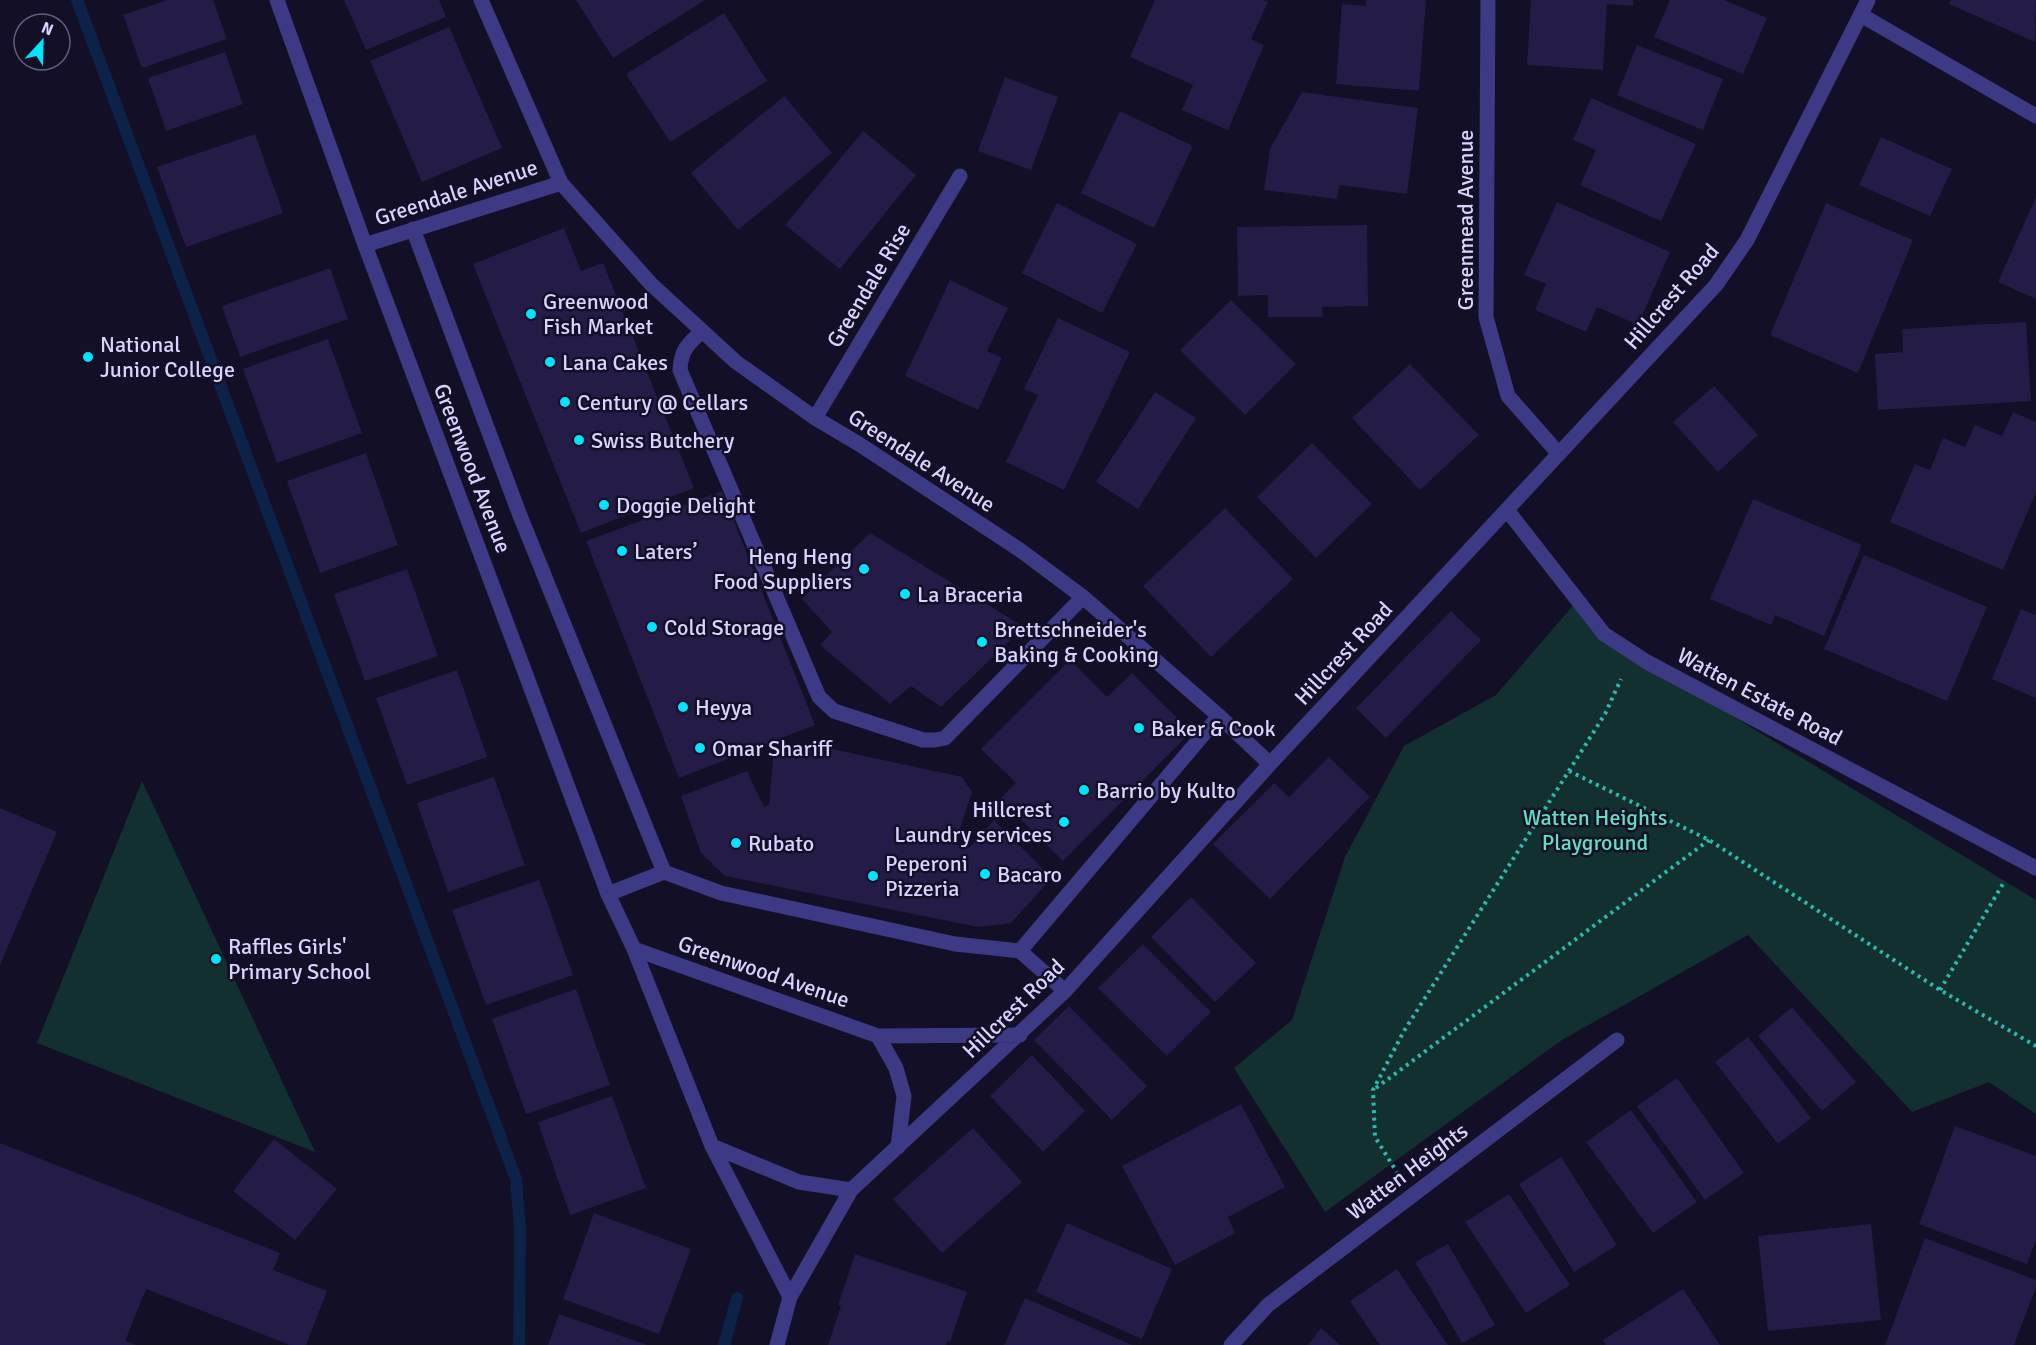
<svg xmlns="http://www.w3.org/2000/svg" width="2036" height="1345" font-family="Signika,sans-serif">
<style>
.green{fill:#12302f}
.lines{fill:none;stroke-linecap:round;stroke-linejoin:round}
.stream{stroke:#0c2248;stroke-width:12}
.building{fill:#241b47}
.path{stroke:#2fb8b0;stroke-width:4;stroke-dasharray:3 4.5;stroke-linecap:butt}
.service{stroke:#3d3a85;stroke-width:15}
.minor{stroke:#3d3a85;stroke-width:15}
.poi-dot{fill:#00e5ff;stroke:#130f26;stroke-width:2}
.labels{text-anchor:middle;stroke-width:5;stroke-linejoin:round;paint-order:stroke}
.street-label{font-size:22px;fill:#d9d4ff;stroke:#130f26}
.poi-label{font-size:22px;fill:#d9d4ff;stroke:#130f26;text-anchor:start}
.park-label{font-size:22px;fill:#5fe0c0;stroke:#130f26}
</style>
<rect width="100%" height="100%" fill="#130f26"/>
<!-- green -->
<path class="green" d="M 1576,602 L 1652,667 L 2036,900 L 2036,1114 L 1989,1082 L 1912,1112 L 1748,935 L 1562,1040 L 1325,1212 L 1234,1068 L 1292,1020 L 1345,857 L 1404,746 L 1496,695 Z
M 142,781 L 315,1152 L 37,1043 Z"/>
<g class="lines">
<!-- stream -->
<path class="stream" d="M 77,0 L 516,1179 L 520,1230 L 519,1345
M 724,1345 L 737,1298"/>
</g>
<!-- building -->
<path class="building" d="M 167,0 L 213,0 L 227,39 L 142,68 L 123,15 Z
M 344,0 L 439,0 L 446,17 L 366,50 Z
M 576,0 L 705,0 L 613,58 Z
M 1155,0 L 1263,0 L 1268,2 L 1251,39 L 1264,45 L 1228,130 L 1182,110 L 1193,85 L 1130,57 Z
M 1366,0 L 1426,0 L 1419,91 L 1336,84 L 1342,4 L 1366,6 Z
M 1531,0 L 1633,0 L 1633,6 L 1607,4 L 1603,70 L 1527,65 Z
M 1670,0 L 1724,0 L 1767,18 L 1743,74 L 1654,37 Z
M 1951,0 L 2036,0 L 2035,42 L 1949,4 Z
M 724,13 L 767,81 L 670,142 L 626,74 Z
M 449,27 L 502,148 L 422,182 L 370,61 Z
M 1637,45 L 1723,79 L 1703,130 L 1617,95 Z
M 225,52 L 243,104 L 166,131 L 148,78 Z
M 1005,77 L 1058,97 L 1031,170 L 978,151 Z
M 1302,92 L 1418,108 L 1407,194 L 1339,185 L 1337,199 L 1264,190 L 1270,149 Z
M 784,96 L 832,153 L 738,230 L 691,173 Z
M 1591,98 L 1696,144 L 1661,221 L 1580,185 L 1596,150 L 1573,140 Z
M 1120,111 L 1193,146 L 1154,228 L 1081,193 Z
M 863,131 L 916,175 L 840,269 L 785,225 Z
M 255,134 L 283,213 L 186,247 L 157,167 Z
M 1881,137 L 1952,169 L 1930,216 L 1859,185 Z
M 2036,197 L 2036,299 L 1998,282 Z
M 1557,202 L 1670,252 L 1638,325 L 1597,307 L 1586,332 L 1535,310 L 1546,284 L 1524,275 Z
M 1057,203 L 1137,244 L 1102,313 L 1022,273 Z
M 1826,203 L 1913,240 L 1858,373 L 1770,335 Z
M 1367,225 L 1368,306 L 1322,307 L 1323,317 L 1268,317 L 1268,295 L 1238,296 L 1237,227 Z
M 564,228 L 581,271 L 603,263 L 694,488 L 581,533 L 473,264 Z
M 330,268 L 348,319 L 240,357 L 222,306 Z
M 950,280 L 1008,308 L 987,351 L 1002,358 L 978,410 L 905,376 Z
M 1231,300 L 1296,364 L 1245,415 L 1180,350 Z
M 1058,318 L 1130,352 L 1064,490 L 1006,462 L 1038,395 L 1024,389 Z
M 2026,322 L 2031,401 L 1878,410 L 1875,354 L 1903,352 L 1902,329 Z
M 328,339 L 362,433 L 277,463 L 243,369 Z
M 1410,364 L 1479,435 L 1420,490 L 1352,418 Z
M 1714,386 L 1758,435 L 1718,472 L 1673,422 Z
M 1155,392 L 1196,418 L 1138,509 L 1096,482 Z
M 2013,412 L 2036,422 L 2036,492 L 2003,570 L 1890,522 L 1915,464 L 1930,470 L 1943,438 L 1965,447 L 1975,425 L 2002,436 Z
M 1312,443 L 1372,504 L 1316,558 L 1257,497 Z
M 366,453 L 398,545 L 320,573 L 287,481 Z
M 722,491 L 815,725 L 679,778 L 586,541 Z
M 1753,499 L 1862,545 L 1824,636 L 1775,615 L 1771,625 L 1710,599 Z
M 1225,508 L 1293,579 L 1211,657 L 1143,586 Z
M 870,533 L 1024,627 L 941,707 L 911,686 L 890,704 L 820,645 L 832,632 L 802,599 Z
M 1864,555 L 1987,607 L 1947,701 L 1824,649 Z
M 407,569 L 438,656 L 365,681 L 334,594 Z
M 2021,609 L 2036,615 L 2036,698 L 1992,679 Z
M 1451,611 L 1481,640 L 1386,738 L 1356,708 Z
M 1070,660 L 1107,697 L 1132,673 L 1191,732 L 1063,861 L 1000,799 L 1016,783 L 981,749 Z
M 457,670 L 487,757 L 407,785 L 376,698 Z
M 809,744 L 962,777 L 972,792 L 955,844 L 969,848 L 994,820 L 1052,878 L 1011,923 L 978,927 L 725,876 L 701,853 L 681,796 L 747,771 L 764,807 L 769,805 L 773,758 Z
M 1329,757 L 1370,797 L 1270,899 L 1213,844 L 1274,783 L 1289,797 Z
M 494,777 L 525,865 L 448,892 L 417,803 Z
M 0,808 L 57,832 L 0,965 Z
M 539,880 L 573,975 L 486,1005 L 452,910 Z
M 1191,897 L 1256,963 L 1215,1002 L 1151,937 Z
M 1143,944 L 1211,1012 L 1167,1056 L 1098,988 Z
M 576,989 L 610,1085 L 526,1114 L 492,1019 Z
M 1069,1006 L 1147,1086 L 1112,1120 L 1034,1040 Z
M 1792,1007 L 1856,1082 L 1822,1111 L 1758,1036 Z
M 1748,1037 L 1811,1118 L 1778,1144 L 1715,1062 Z
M 1032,1055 L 1085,1111 L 1043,1152 L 990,1096 Z
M 1677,1078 L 1744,1173 L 1705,1200 L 1637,1106 Z
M 612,1096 L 646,1188 L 570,1215 L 538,1122 Z
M 1241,1104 L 1285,1187 L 1228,1217 L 1235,1233 L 1175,1265 L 1122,1166 Z
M 1631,1110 L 1697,1202 L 1653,1233 L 1586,1142 Z
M 1955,1126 L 2036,1156 L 2036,1240 L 2027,1264 L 1919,1224 Z
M 973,1128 L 1022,1182 L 942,1253 L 893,1199 Z
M 274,1139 L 337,1189 L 295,1240 L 233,1191 Z
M 0,1143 L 280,1253 L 273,1270 L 327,1291 L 306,1345 L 290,1345 L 146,1289 L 125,1341 L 136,1345 L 0,1345 Z
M 1561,1157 L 1617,1245 L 1574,1272 L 1519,1184 Z
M 1509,1194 L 1570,1285 L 1526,1313 L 1465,1222 Z
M 594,1213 L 691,1249 L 659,1334 L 563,1299 Z
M 1067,1223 L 1172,1269 L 1142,1339 L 1036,1292 Z
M 1871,1224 L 1881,1320 L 1768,1331 L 1758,1236 Z
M 1925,1238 L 2036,1280 L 2036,1287 L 2014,1345 L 1885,1345 Z
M 1448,1244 L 1495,1325 L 1462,1343 L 1415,1262 Z
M 855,1254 L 967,1292 L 950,1342 L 947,1341 L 946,1345 L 828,1345 L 841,1306 L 838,1305 Z
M 1397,1269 L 1448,1345 L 1380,1345 L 1350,1301 Z
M 1683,1289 L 1720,1345 L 1606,1345 L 1603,1340 Z
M 1025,1298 L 1132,1345 L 1004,1345 Z
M 559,1314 L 647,1345 L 548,1345 Z
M 1321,1328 L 1340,1345 L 1308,1345 Z"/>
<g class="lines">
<!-- path -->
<path class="path" d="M 1569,771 L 1709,840 L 1940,990 L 2036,1046
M 1940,990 L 2004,882
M 1376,1088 L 1709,840
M 1398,1174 L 1375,1137 L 1373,1090 L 1404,1031 L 1605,714 L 1621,679"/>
<!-- service -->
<path class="service" d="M 413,229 L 519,513 L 664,872
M 702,331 C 688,344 681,350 680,370 L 819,697 L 834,711 L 923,740 L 935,740 L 945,738 L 1083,597
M 608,894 L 664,872 L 721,893 L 955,944 L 1020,951 L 1065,991
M 1020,951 L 1219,716"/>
<!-- minor -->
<path class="minor" d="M 277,0 L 365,245 L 608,894 L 634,949 L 712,1146 L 790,1297
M 481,0 L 561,183 L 651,284 L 736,362 L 815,418 L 859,444 L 1020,550 L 1083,597 L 1219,716 L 1270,764
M 1488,0 L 1486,317 L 1508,396 L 1559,454
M 1861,15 L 2036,116
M 365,245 L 561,183
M 815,418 L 960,176
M 1507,510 L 1604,634 L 1647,662 L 2036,868
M 634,949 L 878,1036 L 1020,1035
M 878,1036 L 896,1068 L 904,1096 L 898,1147
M 712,1146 L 799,1182 L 851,1190
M 777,1345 L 790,1297 L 851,1190 L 1065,991 L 1270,764 L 1716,285 L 1747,240 L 1868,0
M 1231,1345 L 1268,1305 L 1617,1040"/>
</g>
<!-- markers -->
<g class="poi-dot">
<circle cx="531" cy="314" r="6"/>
<circle cx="88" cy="357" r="6"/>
<circle cx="550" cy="362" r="6"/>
<circle cx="565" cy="402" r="6"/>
<circle cx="579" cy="440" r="6"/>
<circle cx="604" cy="505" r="6"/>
<circle cx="622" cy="551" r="6"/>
<circle cx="864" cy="569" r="6"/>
<circle cx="905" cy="594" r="6"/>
<circle cx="652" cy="627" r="6"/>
<circle cx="982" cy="642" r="6"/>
<circle cx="683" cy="707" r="6"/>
<circle cx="1139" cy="728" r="6"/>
<circle cx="700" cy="748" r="6"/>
<circle cx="1084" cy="790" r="6"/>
<circle cx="1064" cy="822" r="6"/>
<circle cx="736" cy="843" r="6"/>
<circle cx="985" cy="874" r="6"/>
<circle cx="873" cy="876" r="6"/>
<circle cx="216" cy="959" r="6"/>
</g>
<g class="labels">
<!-- street labels -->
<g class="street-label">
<text transform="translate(456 192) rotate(-18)" y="8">Greendale Avenue</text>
<text transform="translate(1465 220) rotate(-90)" y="8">Greenmead Avenue</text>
<text transform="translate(868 285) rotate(-59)" y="8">Greendale Rise</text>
<text transform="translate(1671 296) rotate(-49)" y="8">Hillcrest Road</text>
<text transform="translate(922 460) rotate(33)" y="8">Greendale Avenue</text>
<text transform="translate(473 468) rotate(69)" y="8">Greenwood Avenue</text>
<text transform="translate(1343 653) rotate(-47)" y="8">Hillcrest Road</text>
<text transform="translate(1760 696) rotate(28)" y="8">Watten Estate Road</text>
<text transform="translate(764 971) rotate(19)" y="8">Greenwood Avenue</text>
<text transform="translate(1013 1008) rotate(-44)" y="8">Hillcrest Road</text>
<text transform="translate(1407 1171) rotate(-37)" y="8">Watten Heights</text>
</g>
<!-- poi labels -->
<g class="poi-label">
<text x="543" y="309">Greenwood<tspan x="543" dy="25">Fish Market</tspan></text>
<text x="100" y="352">National<tspan x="100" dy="25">Junior College</tspan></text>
<text x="562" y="370">Lana Cakes</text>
<text x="577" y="410">Century @ Cellars</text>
<text x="591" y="448">Swiss Butchery</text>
<text x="616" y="513">Doggie Delight</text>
<text x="634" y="559">Laters’</text>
<text x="852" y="564" text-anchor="end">Heng Heng<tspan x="852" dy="25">Food Suppliers</tspan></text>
<text x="917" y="602">La Braceria</text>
<text x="664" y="635">Cold Storage</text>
<text x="994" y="637">Brettschneider's<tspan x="994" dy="25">Baking &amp; Cooking</tspan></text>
<text x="695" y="715">Heyya</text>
<text x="1151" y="736">Baker &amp; Cook</text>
<text x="712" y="756">Omar Shariff</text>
<text x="1096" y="798">Barrio by Kulto</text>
<text x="1052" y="817" text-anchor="end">Hillcrest<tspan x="1052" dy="25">Laundry services</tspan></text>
<text x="748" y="851">Rubato</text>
<text x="885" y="871">Peperoni<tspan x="885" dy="25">Pizzeria</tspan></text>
<text x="997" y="882">Bacaro</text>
<text x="228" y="954">Raffles Girls'<tspan x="228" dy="25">Primary School</tspan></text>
</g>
<!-- park labels -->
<g class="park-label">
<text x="1595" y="825">Watten Heights<tspan x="1595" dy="25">Playground</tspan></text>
</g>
</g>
<!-- north arrow -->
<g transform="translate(42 42) rotate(22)"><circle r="28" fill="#130f26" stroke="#625e7d" stroke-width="1.5"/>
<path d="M0-4.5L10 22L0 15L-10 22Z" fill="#00e5ff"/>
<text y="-9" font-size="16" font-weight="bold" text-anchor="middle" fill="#d9d4ff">N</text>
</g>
</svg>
